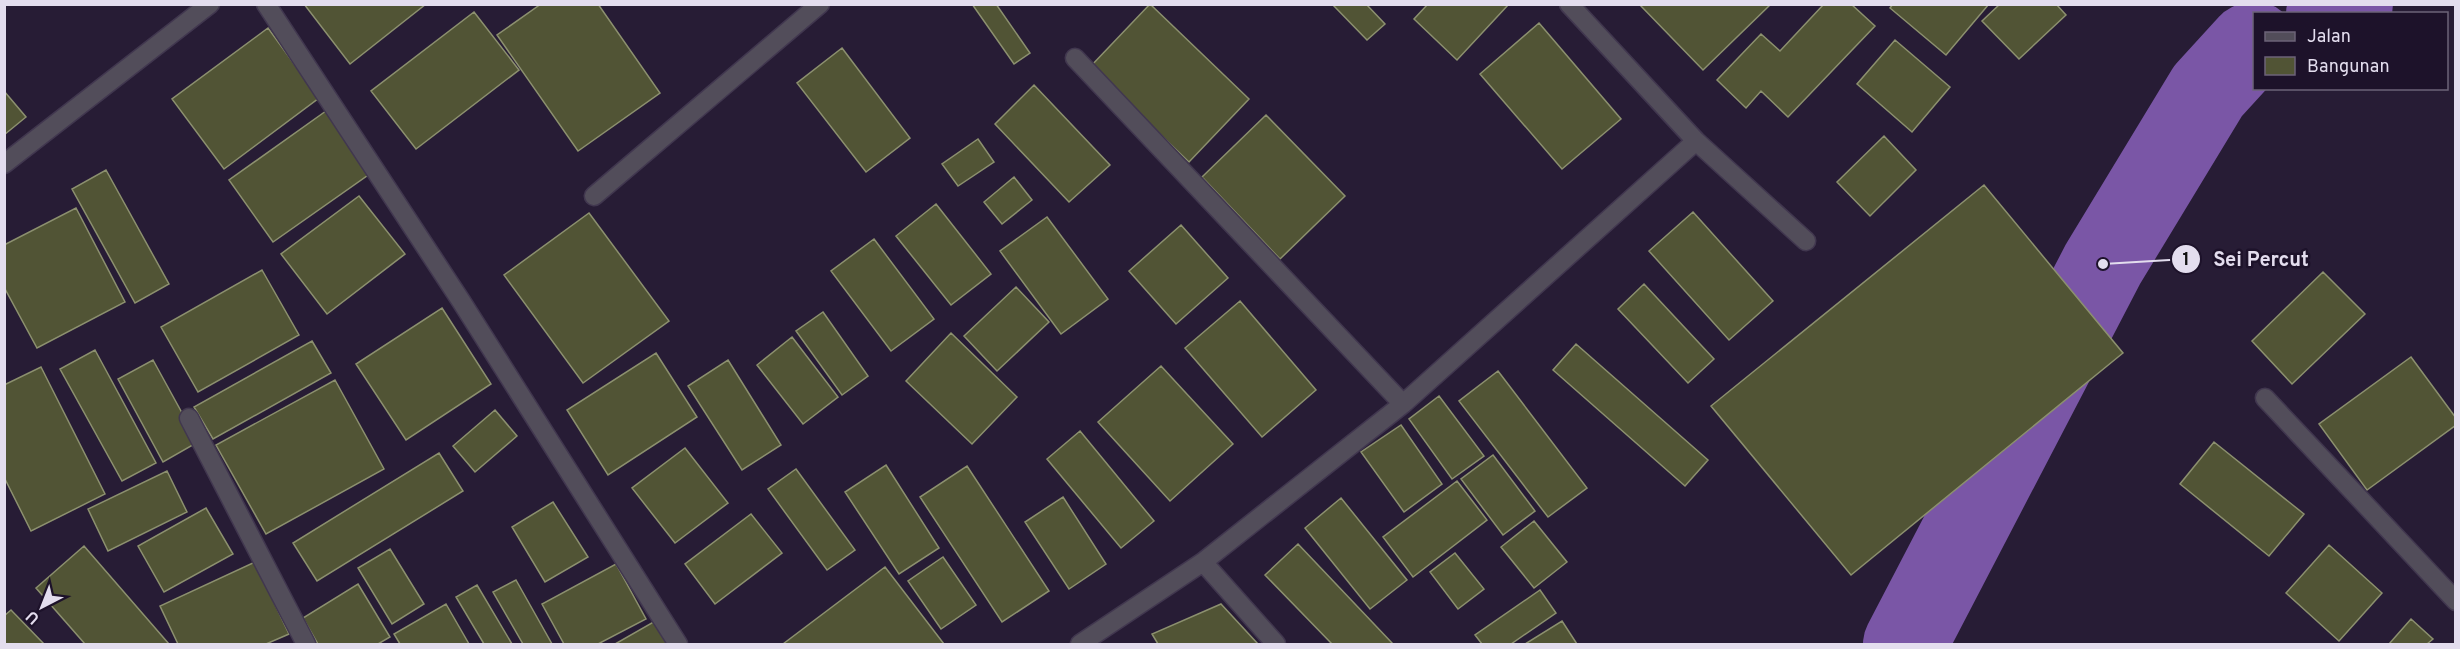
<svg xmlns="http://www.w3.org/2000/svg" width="2460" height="649" font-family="Overpass,sans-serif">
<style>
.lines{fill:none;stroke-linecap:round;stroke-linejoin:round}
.river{stroke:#7a56a6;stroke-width:84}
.building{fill:#515435;stroke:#8c906f;stroke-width:1.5}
.street-casing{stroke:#41374f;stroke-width:21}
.street{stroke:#524d5a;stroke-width:18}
.leader{fill:none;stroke:#e3ddee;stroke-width:2}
.callout-dot{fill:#e3ddee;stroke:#1d122a;stroke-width:2}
.mark-label{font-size:18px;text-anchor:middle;font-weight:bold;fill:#111}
.callout-label{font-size:20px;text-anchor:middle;font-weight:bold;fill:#e3ddee;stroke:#1d122a;stroke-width:5;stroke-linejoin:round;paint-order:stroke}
</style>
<rect width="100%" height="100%" fill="#271c35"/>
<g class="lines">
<!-- river -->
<path class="river" d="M 2328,14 L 2351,4
M 1905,644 L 2103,264 L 2208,91 L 2250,45 L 2254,43"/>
</g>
<!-- building -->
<path class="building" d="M 304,4 L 426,4 L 350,64 Z
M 541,4 L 598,4 L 660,93 L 578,151 L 497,35 Z
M 972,4 L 996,4 L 1030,53 L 1014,64 Z
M 1150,4 L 1249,99 L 1189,162 L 1090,67 Z
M 1332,4 L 1366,4 L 1385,24 L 1367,40 Z
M 1428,4 L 1509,4 L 1457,60 L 1414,19 Z
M 1639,4 L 1771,4 L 1703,70 Z
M 1824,4 L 1851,4 L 1875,26 L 1788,117 L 1761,91 L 1746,108 L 1717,80 L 1761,34 L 1780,51 Z
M 1893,4 L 1989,4 L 1946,55 L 1890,8 Z
M 2000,4 L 2056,4 L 2066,15 L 2019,59 L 1982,21 Z
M 474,12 L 519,70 L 416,149 L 371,91 Z
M 1539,23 L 1621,119 L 1562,169 L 1480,74 Z
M 268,28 L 319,98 L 224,169 L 172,99 Z
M 1895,40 L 1950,87 L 1912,132 L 1857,84 Z
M 842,48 L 910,138 L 866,172 L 797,83 Z
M 1034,85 L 1110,165 L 1069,202 L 995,124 Z
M 4,91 L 26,117 L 4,135 Z
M 326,111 L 371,173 L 273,242 L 229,180 Z
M 1266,115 L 1345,196 L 1280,259 L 1202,177 Z
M 1884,136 L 1916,170 L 1870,216 L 1837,182 Z
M 978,139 L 994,162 L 958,186 L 942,164 Z
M 106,170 L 169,284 L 135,303 L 72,189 Z
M 1014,177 L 1032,200 L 1002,224 L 984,202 Z
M 1984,185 L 2123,353 L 1851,575 L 1711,406 Z
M 359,196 L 405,254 L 327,314 L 281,254 Z
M 936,204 L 991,274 L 951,305 L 896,236 Z
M 76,208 L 125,302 L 37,348 L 4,287 L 4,245 Z
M 1693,212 L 1773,301 L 1729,340 L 1649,251 Z
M 589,213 L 669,321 L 583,383 L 504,275 Z
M 1047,217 L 1108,299 L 1061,334 L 1000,251 Z
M 1181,225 L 1228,278 L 1176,324 L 1129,271 Z
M 874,239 L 934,319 L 891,351 L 831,271 Z
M 262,270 L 299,335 L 198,392 L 161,327 Z
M 2323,272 L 2365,314 L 2292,384 L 2252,341 Z
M 1644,284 L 1714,359 L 1688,383 L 1618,309 Z
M 1016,287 L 1049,322 L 997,371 L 964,336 Z
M 1240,301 L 1316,390 L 1262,437 L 1185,348 Z
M 442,308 L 491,384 L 406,440 L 356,364 Z
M 823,312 L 868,376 L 842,395 L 796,331 Z
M 951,333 L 1017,397 L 972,444 L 906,381 Z
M 792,337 L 838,397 L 803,424 L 757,365 Z
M 312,341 L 331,373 L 213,439 L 194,407 Z
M 1576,344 L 1708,460 L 1685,486 L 1553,370 Z
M 95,350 L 156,463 L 122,481 L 60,369 Z
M 656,353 L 697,417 L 608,475 L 567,410 Z
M 2411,357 L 2456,418 L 2456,425 L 2367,490 L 2319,424 Z
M 153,360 L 198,442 L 163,462 L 118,379 Z
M 728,360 L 781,445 L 742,470 L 688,386 Z
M 1161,366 L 1233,444 L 1170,501 L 1098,422 Z
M 41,367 L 105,494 L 31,531 L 4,477 L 4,385 Z
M 1498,371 L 1587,488 L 1548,517 L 1459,401 Z
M 335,380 L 384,469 L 266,534 L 216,445 Z
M 1439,396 L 1484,456 L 1452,479 L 1409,419 Z
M 495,410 L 517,436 L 475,472 L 453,446 Z
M 1401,425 L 1442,484 L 1404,512 L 1361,452 Z
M 1080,431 L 1154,521 L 1121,548 L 1047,459 Z
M 2214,442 L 2304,514 L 2269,556 L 2180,484 Z
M 685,448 L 728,503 L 675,543 L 632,488 Z
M 439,453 L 463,491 L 317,581 L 293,543 Z
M 1493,455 L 1535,511 L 1503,535 L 1461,479 Z
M 886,465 L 939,548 L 899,574 L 845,492 Z
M 967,466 L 1049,591 L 1002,622 L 920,497 Z
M 796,469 L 855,550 L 827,570 L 768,489 Z
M 167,471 L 187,512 L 108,551 L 88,509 Z
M 1457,481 L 1487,520 L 1413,577 L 1383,537 Z
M 1063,497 L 1106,564 L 1069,589 L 1025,522 Z
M 1341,498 L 1407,580 L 1370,609 L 1305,528 Z
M 553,502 L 588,557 L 545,582 L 512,527 Z
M 206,508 L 233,554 L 164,592 L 138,546 Z
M 751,514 L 782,553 L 715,604 L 685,564 Z
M 1534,521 L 1567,562 L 1534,588 L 1501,547 Z
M 1298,544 L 1393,644 L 1332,644 L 1265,575 Z
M 2329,545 L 2382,593 L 2339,641 L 2286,593 Z
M 84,546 L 169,644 L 85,644 L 36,588 Z
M 390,549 L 424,604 L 392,624 L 358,568 Z
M 1455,553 L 1484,589 L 1458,609 L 1430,572 Z
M 943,557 L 976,605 L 941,629 L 908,581 Z
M 255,562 L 289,634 L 266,644 L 178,644 L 160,606 Z
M 616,564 L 646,619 L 598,644 L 564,644 L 542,604 Z
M 885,567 L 944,644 L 783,644 Z
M 516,580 L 552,644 L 523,644 L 493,592 Z
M 358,584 L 390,637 L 378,644 L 318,644 L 303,618 Z
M 477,585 L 512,644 L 484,644 L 456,597 Z
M 1540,590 L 1556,613 L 1511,644 L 1482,644 L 1475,635 Z
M 446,604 L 469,644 L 400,644 L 394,634 Z
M 1221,604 L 1258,644 L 1158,644 L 1152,634 Z
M 11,610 L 44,644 L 4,644 L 4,616 Z
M 2411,619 L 2433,639 L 2427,644 L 2389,644 Z
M 657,620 L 671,644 L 615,644 Z
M 1562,621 L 1577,644 L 1525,644 Z"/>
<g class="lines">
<defs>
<path id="street" d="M 266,4 L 461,301 L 678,644
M 1569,4 L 1696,141
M 1075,58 L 1403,404
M 4,164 L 210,4
M 594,196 L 820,4
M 2265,398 L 2456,601
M 189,418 L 306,644
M 1203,562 L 1276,644
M 1080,644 L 1203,562 L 1403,404 L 1696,141 L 1806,241"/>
</defs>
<!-- street casing -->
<use href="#street" class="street-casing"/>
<!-- street -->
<use href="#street" class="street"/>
</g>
<!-- callouts -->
<path class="leader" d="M2103 264L2186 259"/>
<g class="callout-dot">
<circle cx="2103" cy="264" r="6"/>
<circle cx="2186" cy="259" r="15"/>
</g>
<g class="mark-label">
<text x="2186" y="265">1</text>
</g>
<g class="callout-label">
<text x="2261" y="266">Sei Percut</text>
</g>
<!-- border -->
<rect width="2460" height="649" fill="none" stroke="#e3ddee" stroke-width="12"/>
<!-- legend -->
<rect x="2253" y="12" width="195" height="78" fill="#1d122a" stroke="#6c6378" stroke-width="1.5"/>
<rect x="2265" y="32" width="30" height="9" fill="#524d5a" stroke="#6c6378" stroke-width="1.5"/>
<text x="2307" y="42" font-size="18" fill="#e3ddee">Jalan</text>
<rect x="2265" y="57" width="30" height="18" fill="#515435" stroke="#6c6378" stroke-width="1.5"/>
<text x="2307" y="72" font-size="18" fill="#e3ddee">Bangunan</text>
<!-- north arrow -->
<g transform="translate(42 607) rotate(222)" stroke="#1d122a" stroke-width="4.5" paint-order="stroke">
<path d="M0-4.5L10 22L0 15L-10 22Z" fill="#e3ddee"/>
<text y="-9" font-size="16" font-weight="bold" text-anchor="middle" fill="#e3ddee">U</text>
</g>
</svg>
